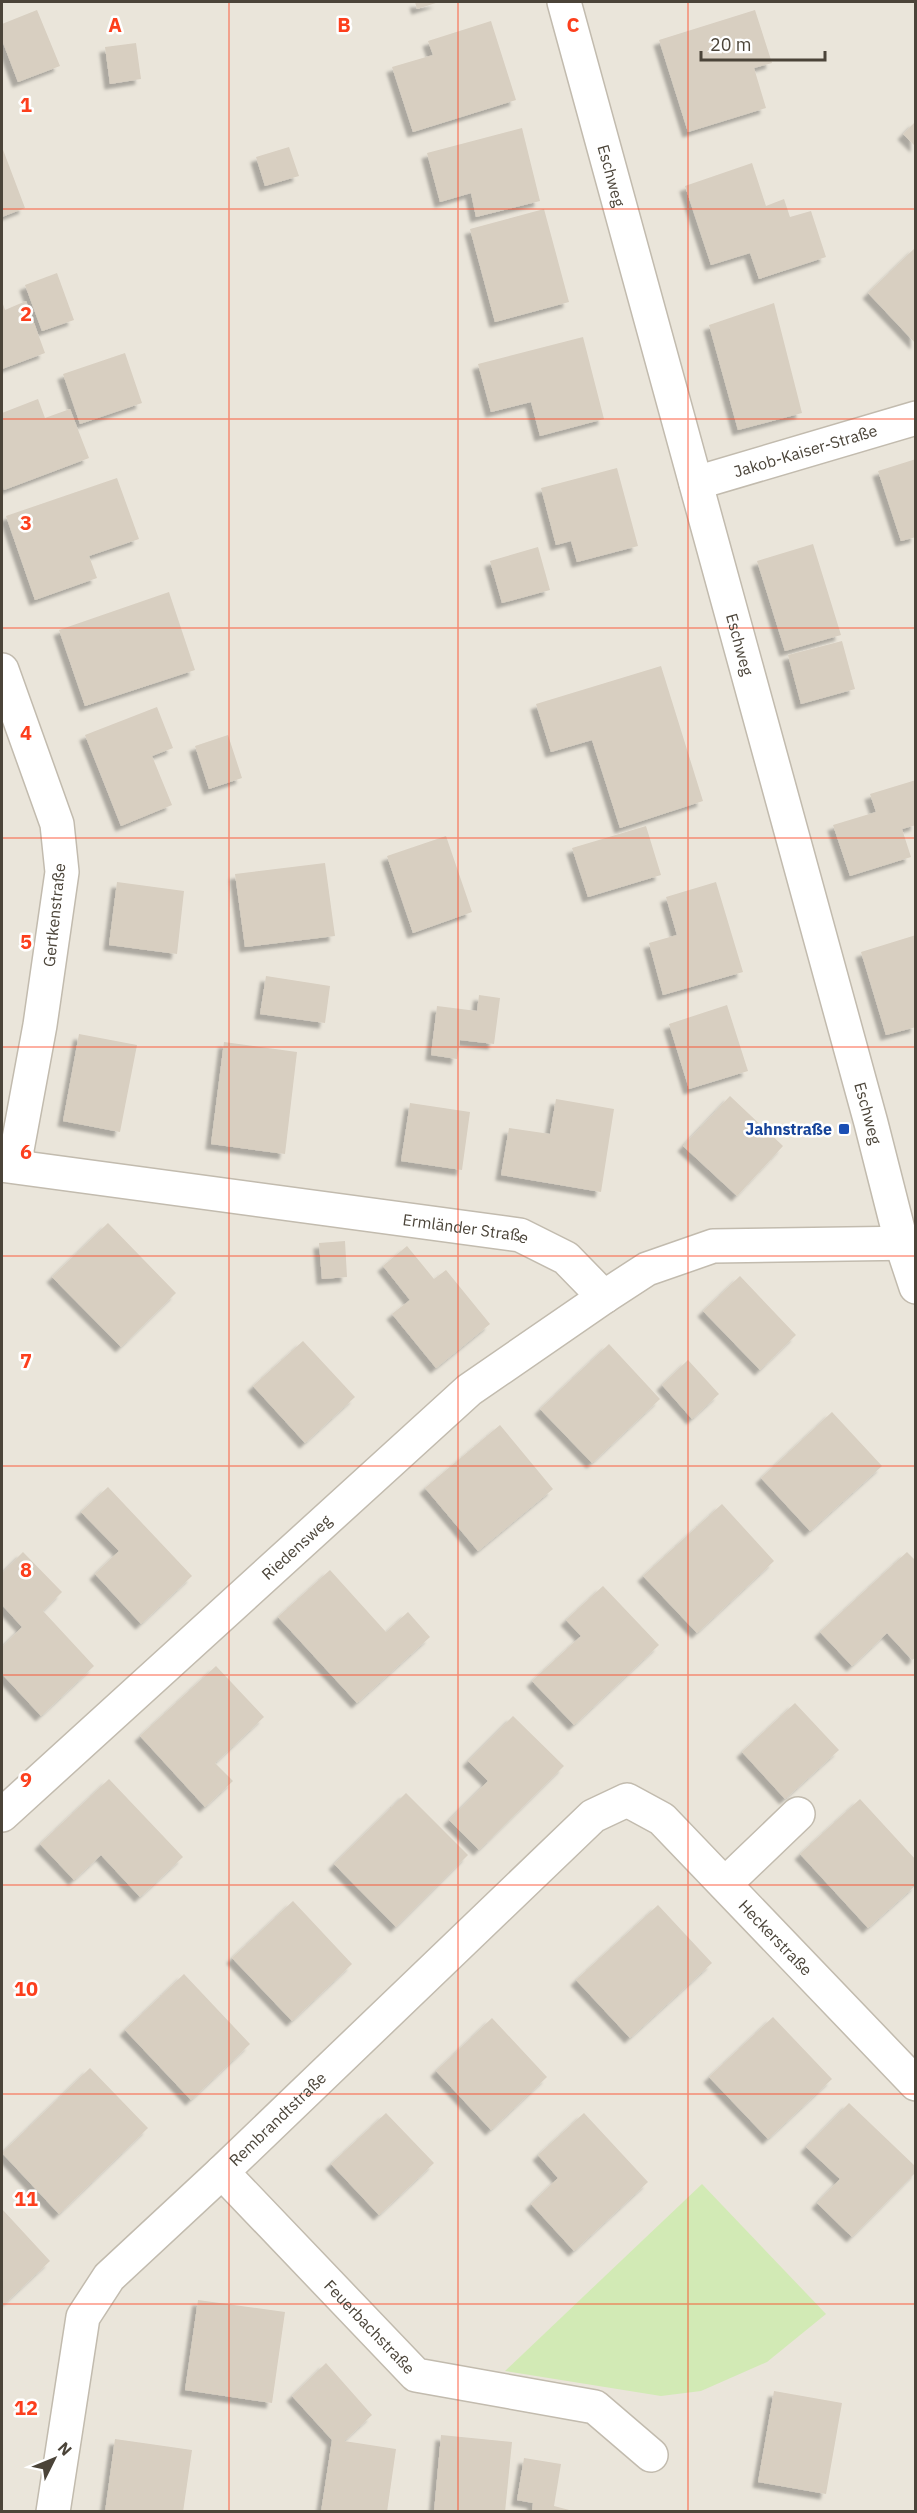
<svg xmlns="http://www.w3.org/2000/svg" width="917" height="2513" font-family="'IBM Plex Sans',sans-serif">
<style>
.residential{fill:#eae5da}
.green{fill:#d2eab5}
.building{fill:#d8cfc1;filter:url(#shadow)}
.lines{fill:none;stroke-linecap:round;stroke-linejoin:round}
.minor-casing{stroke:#c2bbae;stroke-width:36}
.minor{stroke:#fff;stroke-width:33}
.grid{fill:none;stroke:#fc3f1d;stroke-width:1.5;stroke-opacity:0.55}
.transit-dot{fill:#1a4fb4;stroke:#fff;stroke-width:2}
.labels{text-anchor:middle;stroke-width:5;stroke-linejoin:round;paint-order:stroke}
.street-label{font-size:16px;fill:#4b4439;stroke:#fff}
.transit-label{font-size:16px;font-weight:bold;fill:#164399;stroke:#fff;text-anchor:end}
.grid-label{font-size:20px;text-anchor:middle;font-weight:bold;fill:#fc3f1d;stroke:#fff;stroke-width:5;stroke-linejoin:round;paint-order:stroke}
</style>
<defs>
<filter id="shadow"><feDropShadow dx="-5.5" dy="5.5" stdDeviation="1.5" flood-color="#0004"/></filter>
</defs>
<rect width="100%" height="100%" fill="#f6f3ec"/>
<!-- residential -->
<path class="residential" d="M 2,2 L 915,2 L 915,2511 L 2,2511 Z"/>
<!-- green -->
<path class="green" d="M 702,2184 L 826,2314 L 767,2362 L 701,2391 L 661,2396 L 505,2371 Z"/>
<!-- building -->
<path class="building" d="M 415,2 L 439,2 L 417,9 Z
M 37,10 L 60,66 L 18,82 L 2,40 L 2,24 Z
M 755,10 L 772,63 L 754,68 L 766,108 L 688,132 L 659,40 Z
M 491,21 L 516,100 L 413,132 L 392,67 L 433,55 L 428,41 Z
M 136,43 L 141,79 L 110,84 L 105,47 Z
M 916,121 L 916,147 L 903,134 Z
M 522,128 L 540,201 L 476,217 L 471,193 L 440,202 L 427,153 Z
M 2,147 L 25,208 L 2,217 Z
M 289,147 L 299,176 L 265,186 L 256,157 Z
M 752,163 L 766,206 L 784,199 L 790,217 L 811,211 L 826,257 L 759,279 L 750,253 L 711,265 L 685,186 Z
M 544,209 L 569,302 L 495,322 L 470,229 Z
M 916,247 L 916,344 L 868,293 Z
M 57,273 L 74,320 L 42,331 L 25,285 Z
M 2,301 L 5,310 L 26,301 L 45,353 L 2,369 Z
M 774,303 L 802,413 L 738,430 L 709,325 Z
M 583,337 L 604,419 L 540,436 L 531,402 L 491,412 L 478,364 Z
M 125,353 L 142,403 L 80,424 L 63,374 Z
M 38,399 L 45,418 L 70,409 L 89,458 L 4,490 L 2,484 L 2,413 Z
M 916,459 L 916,537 L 901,541 L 878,471 Z
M 617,468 L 638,546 L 577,562 L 571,541 L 556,545 L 541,488 Z
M 117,478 L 139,539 L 89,556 L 97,578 L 35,600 L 6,516 Z
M 813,544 L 841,635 L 785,651 L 757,561 Z
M 538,547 L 550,590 L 502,603 L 490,561 Z
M 169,592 L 195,670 L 85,706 L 59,630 Z
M 842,641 L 855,689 L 801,704 L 788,655 Z
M 661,666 L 703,801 L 620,828 L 592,740 L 551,752 L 536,704 Z
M 157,707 L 173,748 L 152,756 L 172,805 L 121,826 L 85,735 Z
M 228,735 L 242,778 L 209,789 L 195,746 Z
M 916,780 L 916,825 L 902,829 L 911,857 L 850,876 L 833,825 L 876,812 L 870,794 Z
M 646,826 L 661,875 L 588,897 L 572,848 Z
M 446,836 L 472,912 L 413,933 L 387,856 Z
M 325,863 L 335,936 L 245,947 L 235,874 Z
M 117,882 L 184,891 L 177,954 L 109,945 Z
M 716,882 L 743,972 L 663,995 L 649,943 L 677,935 L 666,897 Z
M 916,935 L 916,1027 L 886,1035 L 861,952 Z
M 266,976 L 330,986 L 325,1023 L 260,1014 Z
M 479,995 L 500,998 L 494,1044 L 460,1040 L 457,1059 L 431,1055 L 437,1006 L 477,1011 Z
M 727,1005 L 748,1071 L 689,1089 L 669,1024 Z
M 79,1034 L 137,1045 L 120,1132 L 63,1121 Z
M 224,1042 L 297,1052 L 285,1154 L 211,1144 Z
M 730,1096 L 783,1146 L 737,1196 L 683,1146 Z
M 556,1099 L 614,1109 L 601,1192 L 501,1175 L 509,1128 L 550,1134 Z
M 410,1103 L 470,1112 L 462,1170 L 401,1161 Z
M 108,1223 L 176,1293 L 121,1347 L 52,1277 Z
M 345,1241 L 347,1277 L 322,1279 L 319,1243 Z
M 407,1246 L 434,1279 L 446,1270 L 490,1324 L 436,1368 L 392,1314 L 410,1300 L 383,1266 Z
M 740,1276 L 796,1335 L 760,1370 L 703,1311 Z
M 303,1341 L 355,1397 L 305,1443 L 253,1386 Z
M 609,1344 L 660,1399 L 592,1463 L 540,1409 Z
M 688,1360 L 719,1394 L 692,1419 L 662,1385 Z
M 832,1412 L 882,1466 L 810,1531 L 761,1478 Z
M 500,1425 L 553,1489 L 478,1551 L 425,1488 Z
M 108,1487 L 192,1576 L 141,1624 L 95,1574 L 119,1551 L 81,1512 Z
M 722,1504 L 774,1561 L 697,1633 L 643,1576 Z
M 23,1552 L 62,1592 L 43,1611 L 94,1666 L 41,1716 L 2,1674 L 2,1647 L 22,1627 L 2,1605 L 2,1573 Z
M 907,1552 L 916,1561 L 916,1657 L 912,1660 L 887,1633 L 852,1666 L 820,1632 Z
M 330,1570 L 386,1632 L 408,1612 L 430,1637 L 357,1703 L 278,1617 Z
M 603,1586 L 659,1645 L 574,1725 L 532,1681 L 581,1636 L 566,1620 Z
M 216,1666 L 264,1717 L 215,1763 L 233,1781 L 205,1807 L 140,1736 Z
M 795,1703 L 839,1750 L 785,1799 L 742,1752 Z
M 513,1716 L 564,1766 L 479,1850 L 449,1820 L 488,1781 L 468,1761 Z
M 109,1779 L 183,1857 L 140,1897 L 101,1855 L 74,1880 L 40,1844 Z
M 406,1793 L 468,1855 L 396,1927 L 334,1864 Z
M 860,1799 L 916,1860 L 916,1885 L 868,1928 L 800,1854 Z
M 293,1901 L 352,1964 L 292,2021 L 232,1958 Z
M 658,1905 L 712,1963 L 630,2038 L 576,1980 Z
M 184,1974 L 250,2044 L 191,2100 L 125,2030 Z
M 773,2017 L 832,2079 L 768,2139 L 709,2077 Z
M 492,2018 L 547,2077 L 491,2130 L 436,2071 Z
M 90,2068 L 148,2128 L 59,2214 L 2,2153 Z
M 849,2103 L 916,2167 L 916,2172 L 852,2237 L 817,2203 L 840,2179 L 806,2147 Z
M 386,2113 L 434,2163 L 379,2215 L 331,2164 Z
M 584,2113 L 648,2182 L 574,2251 L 531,2204 L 558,2178 L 538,2155 Z
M 2,2209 L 50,2261 L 2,2306 Z
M 198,2300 L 285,2312 L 272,2403 L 185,2390 Z
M 326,2363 L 372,2415 L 344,2441 L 396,2449 L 387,2512 L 321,2512 L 332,2440 L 292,2396 Z
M 774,2391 L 842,2403 L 826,2494 L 758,2482 Z
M 441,2435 L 512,2442 L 505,2512 L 434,2512 Z
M 115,2439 L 192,2450 L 183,2512 L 105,2512 Z
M 524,2458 L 561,2464 L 554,2506 L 577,2512 L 532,2512 L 533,2503 L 517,2500 Z"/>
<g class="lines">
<defs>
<g id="minor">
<path id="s1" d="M 564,2 L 871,1123 L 902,1245 L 916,1287"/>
<path id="s2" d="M 696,483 L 916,418"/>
<path d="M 2,670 L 57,824 L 62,872 L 40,1025 L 14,1166"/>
<path id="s3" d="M 2,1165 L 520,1235 L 566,1258 L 604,1297 L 647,1269 L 713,1246 L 916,1243"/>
<path id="s4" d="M 2,1815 L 469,1390 L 604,1297"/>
<path d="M 725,1884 L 798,1814"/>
<path id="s5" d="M 222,2172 L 416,2375 L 595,2407 L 651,2455"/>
<path id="s6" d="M 53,2512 L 83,2317 L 109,2277 L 222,2172 L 593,1816 L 627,1800 L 662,1819 L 916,2084"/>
</g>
</defs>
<!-- minor casing -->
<use href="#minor" class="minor-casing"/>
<!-- minor -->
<use href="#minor" class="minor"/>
</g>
<!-- grid -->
<path class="grid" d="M 229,2 L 229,2512M 458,2 L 458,2512M 688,2 L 688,2512M 2,209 L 916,209M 2,419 L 916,419M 2,628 L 916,628M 2,838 L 916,838M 2,1047 L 916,1047M 2,1256 L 916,1256M 2,1466 L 916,1466M 2,1675 L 916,1675M 2,1885 L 916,1885M 2,2094 L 916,2094M 2,2304 L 916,2304"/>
<!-- markers -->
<rect class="transit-dot" x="838" y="1123" width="12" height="12" rx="3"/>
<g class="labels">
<!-- street labels -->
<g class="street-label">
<text dy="6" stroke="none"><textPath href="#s1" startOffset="180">Eschweg</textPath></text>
<text dy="6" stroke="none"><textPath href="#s2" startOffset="114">Jakob-Kaiser-Straße</textPath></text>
<text dy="6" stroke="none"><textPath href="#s1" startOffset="666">Eschweg</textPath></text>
<text transform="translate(54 915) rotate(-84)" y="6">Gertkenstraße</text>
<text dy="6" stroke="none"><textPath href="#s1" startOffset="1152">Eschweg</textPath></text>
<text dy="6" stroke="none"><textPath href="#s3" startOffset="468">Ermländer Straße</textPath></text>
<text dy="6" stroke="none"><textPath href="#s4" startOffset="398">Riedensweg</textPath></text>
<text dy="6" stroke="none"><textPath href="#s6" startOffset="1155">Heckerstraße</textPath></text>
<text dy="6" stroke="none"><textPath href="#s6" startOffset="476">Rembrandtstraße</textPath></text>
<text dy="6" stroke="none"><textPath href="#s5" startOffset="214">Feuerbachstraße</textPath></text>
</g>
<!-- transit labels -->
<g class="transit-label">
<text x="832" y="1135">Jahnstraße</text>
</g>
</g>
<g class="grid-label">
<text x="115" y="32">A</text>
<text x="344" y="32">B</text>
<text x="573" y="32">C</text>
<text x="26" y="112">1</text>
<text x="26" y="321">2</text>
<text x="26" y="530">3</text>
<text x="26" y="740">4</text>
<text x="26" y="949">5</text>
<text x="26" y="1159">6</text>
<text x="26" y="1368">7</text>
<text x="26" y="1577">8</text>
<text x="26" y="1787">9</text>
<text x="26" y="1996">10</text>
<text x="26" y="2206">11</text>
<text x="26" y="2415">12</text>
</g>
<!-- border -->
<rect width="917" height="2513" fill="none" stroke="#4b4439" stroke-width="6"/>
<!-- north arrow -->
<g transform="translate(54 2459) rotate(47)" stroke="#ffffff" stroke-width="4.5" paint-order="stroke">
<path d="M0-4.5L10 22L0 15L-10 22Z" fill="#4b4439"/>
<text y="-9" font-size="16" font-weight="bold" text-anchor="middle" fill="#4b4439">N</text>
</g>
<!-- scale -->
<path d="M701 51v9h124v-9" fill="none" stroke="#4b4439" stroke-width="3"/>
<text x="710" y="51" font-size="18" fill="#4b4439" stroke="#ffffff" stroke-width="4.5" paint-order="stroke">20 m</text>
</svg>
